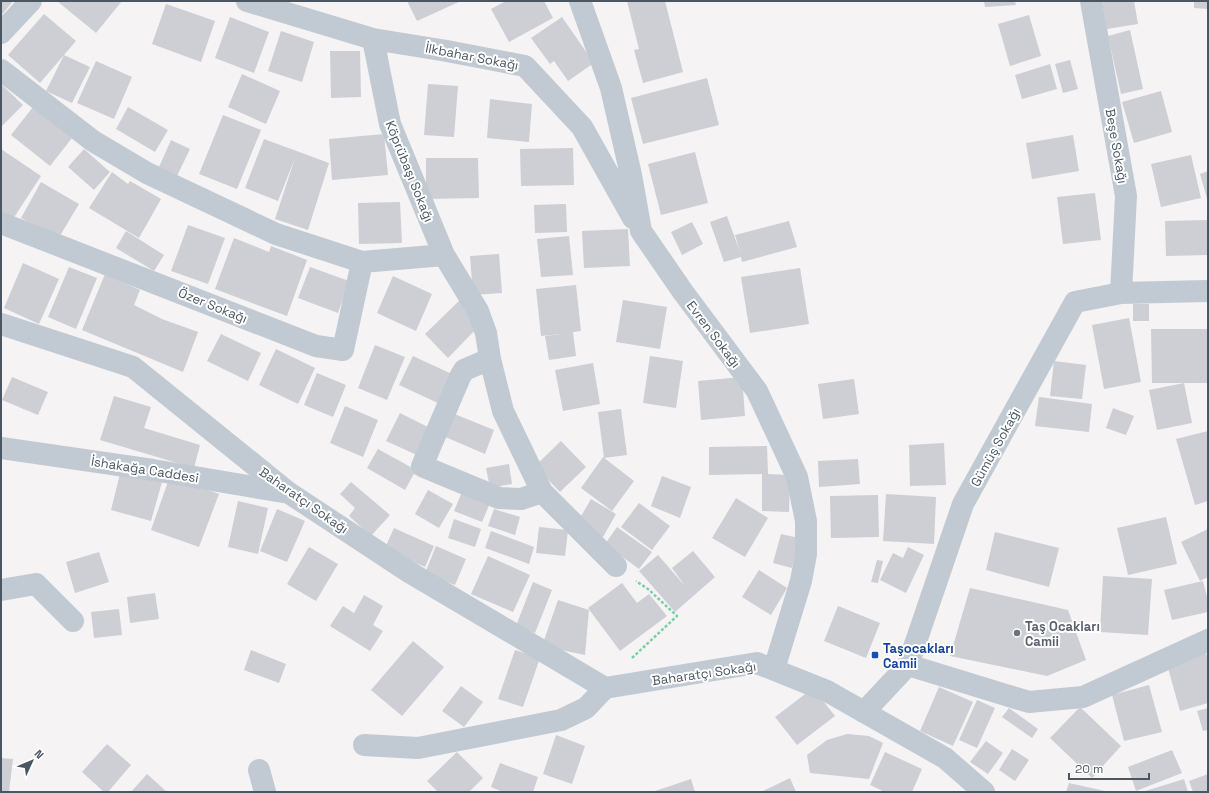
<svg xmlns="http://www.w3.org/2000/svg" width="1209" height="793" font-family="'Space Grotesk',sans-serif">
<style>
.building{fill:#cdcfd5}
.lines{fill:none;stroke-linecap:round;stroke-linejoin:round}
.path{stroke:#7ad0a6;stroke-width:2.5;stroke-dasharray:3 2;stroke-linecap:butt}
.minor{stroke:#c1cad2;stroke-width:22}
.tertiary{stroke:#c1cad2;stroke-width:22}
.worship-dot{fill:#6b7280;stroke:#fff;stroke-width:1.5}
.transit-dot{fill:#1a4fb4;stroke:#fff;stroke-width:1.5}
.labels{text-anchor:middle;stroke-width:4;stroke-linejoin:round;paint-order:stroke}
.street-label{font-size:13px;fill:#4a5661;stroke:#fff}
.worship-label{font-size:13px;font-weight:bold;fill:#5b616d;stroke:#fff;text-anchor:start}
.transit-label{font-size:13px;font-weight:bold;fill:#164399;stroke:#fff;text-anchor:start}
</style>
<rect width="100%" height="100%" fill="#f5f3f3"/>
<!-- building -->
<path class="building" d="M 1,1 L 13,1 L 1,16 Z
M 57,1 L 122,1 L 96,33 Z
M 407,1 L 461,1 L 417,21 Z
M 506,1 L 544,1 L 553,18 L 509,42 L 491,9 Z
M 627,1 L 665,1 L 683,72 L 643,83 L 634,50 L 639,49 Z
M 984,1 L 1015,1 L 1016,5 L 985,7 Z
M 1102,1 L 1134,1 L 1138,24 L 1107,29 Z
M 1194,1 L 1208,1 L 1208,9 L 1194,8 Z
M 166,4 L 215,21 L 201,62 L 152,44 Z
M 44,14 L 76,41 L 40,83 L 8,55 Z
M 1029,15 L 1041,56 L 1010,66 L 998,24 Z
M 230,17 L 269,32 L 254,73 L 215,58 Z
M 562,17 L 594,63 L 568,81 L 554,61 L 550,64 L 531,38 Z
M 1130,30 L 1143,89 L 1121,94 L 1108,36 Z
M 281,31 L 314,42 L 302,82 L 268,71 Z
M 330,51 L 360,51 L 361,97 L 331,98 Z
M 64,55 L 90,67 L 72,103 L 46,91 Z
M 1070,60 L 1078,89 L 1063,93 L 1055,64 Z
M 96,61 L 132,77 L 114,119 L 77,103 Z
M 1050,64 L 1057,89 L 1022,99 L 1015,75 Z
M 242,74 L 280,91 L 266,124 L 228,107 Z
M 707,78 L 719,125 L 643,144 L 631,98 Z
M 1,84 L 23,105 L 1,127 Z
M 428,84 L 458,86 L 454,137 L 424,135 Z
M 1161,91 L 1172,132 L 1134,143 L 1122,102 Z
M 490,99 L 532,104 L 529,142 L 487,138 Z
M 33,107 L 72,138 L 50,166 L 11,135 Z
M 128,107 L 168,130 L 155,152 L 116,129 Z
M 223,115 L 261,130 L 237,189 L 199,174 Z
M 384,134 L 388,175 L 332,180 L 329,139 Z
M 1073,135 L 1079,171 L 1032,179 L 1026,143 Z
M 264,139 L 329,163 L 308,230 L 275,219 L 295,158 L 278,201 L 245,188 Z
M 171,140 L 190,149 L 177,176 L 159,167 Z
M 573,148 L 574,185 L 521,186 L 520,149 Z
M 1,149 L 41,176 L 13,219 L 1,214 Z
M 84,149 L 110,172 L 94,190 L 68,167 Z
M 695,152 L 708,203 L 661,215 L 648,164 Z
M 1191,155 L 1201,198 L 1161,207 L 1151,164 Z
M 426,158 L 478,158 L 479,198 L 426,199 Z
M 1208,171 L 1208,202 L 1200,174 Z
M 112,172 L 128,184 L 130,181 L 161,199 L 139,238 L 89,208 Z
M 41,182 L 79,204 L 58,239 L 21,218 Z
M 1095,193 L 1101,240 L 1063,244 L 1057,197 Z
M 400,202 L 402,243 L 359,244 L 358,203 Z
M 566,204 L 567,232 L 535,233 L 534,205 Z
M 727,216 L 740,252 L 735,235 L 789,221 L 797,247 L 742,262 L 741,257 L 724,262 L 710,222 Z
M 1208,220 L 1208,255 L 1166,256 L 1165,221 Z
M 692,222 L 703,244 L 682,255 L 671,232 Z
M 188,225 L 225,238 L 208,284 L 171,271 Z
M 628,229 L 630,266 L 584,268 L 582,231 Z
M 126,231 L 164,255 L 154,271 L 116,248 Z
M 569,236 L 573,275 L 541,277 L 537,239 Z
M 234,238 L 269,252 L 271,246 L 307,260 L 287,316 L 215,289 Z
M 499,254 L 502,293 L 473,295 L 470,256 Z
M 23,263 L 59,279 L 39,324 L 4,308 Z
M 69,267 L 97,278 L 76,329 L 48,317 Z
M 310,267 L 349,281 L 338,313 L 298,298 Z
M 800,268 L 809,324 L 750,333 L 741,277 Z
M 105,274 L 140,290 L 134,305 L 162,319 L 198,332 L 183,372 L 82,330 Z
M 393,276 L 432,294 L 416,331 L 377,313 Z
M 576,285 L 581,331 L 573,332 L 576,356 L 549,360 L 545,336 L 560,334 L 541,336 L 536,289 Z
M 461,299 L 479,326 L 448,358 L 425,334 Z
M 623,300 L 667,307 L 660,349 L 616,342 Z
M 1133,304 L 1149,304 L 1149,321 L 1133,321 Z
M 1129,318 L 1141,382 L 1104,389 L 1092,325 Z
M 1151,329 L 1208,329 L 1208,383 L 1152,383 Z
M 221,334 L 261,353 L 248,381 L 207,361 Z
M 375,345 L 405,357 L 387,400 L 358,388 Z
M 276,349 L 315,368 L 298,404 L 259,385 Z
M 413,356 L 454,375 L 440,404 L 399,385 Z
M 650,356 L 683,361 L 676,408 L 643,403 Z
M 1054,361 L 1086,365 L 1082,399 L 1050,396 Z
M 593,363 L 600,404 L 563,411 L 555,370 Z
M 317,373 L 346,385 L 333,417 L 304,405 Z
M 12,377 L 48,392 L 38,415 L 2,400 Z
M 742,377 L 745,416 L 701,420 L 698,381 Z
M 854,379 L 859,414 L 823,419 L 818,384 Z
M 1184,383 L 1192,423 L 1157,430 L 1149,390 Z
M 114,396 L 151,407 L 144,428 L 200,445 L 194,468 L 100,440 Z
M 1039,397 L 1092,404 L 1089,432 L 1035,426 Z
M 345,406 L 378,420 L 363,457 L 330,443 Z
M 1113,408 L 1134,416 L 1126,435 L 1106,428 Z
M 621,409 L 627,455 L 604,458 L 598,412 Z
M 400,413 L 432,429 L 419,456 L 386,441 Z
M 452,413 L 494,430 L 485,454 L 443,436 Z
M 1208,431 L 1208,501 L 1195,505 L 1176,439 Z
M 561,441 L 586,467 L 560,492 L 535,466 Z
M 944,443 L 946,485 L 910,486 L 909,445 Z
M 767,446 L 768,474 L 790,475 L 789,512 L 762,511 L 762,474 L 709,475 L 709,447 Z
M 378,449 L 416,470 L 405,490 L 367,468 Z
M 603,457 L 634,481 L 612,511 L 581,488 Z
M 858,459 L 860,484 L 819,487 L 818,461 Z
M 509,464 L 512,484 L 490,488 L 486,468 Z
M 121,470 L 162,482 L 151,521 L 111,510 Z
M 170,476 L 219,494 L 199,547 L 151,530 Z
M 662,476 L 691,487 L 680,518 L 651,506 Z
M 351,482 L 390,515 L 371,536 L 349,516 L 355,508 L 340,494 Z
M 428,490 L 453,504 L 439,528 L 415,514 Z
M 462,492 L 490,503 L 482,522 L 454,511 Z
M 886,494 L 936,497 L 934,544 L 883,541 Z
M 878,495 L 879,537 L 831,538 L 830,496 Z
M 736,498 L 768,518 L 745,557 L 712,538 Z
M 591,499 L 616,514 L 603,537 L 577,523 Z
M 238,501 L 268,508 L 258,554 L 228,547 Z
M 639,503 L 670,526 L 652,550 L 621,527 Z
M 277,509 L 305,521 L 287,562 L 260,551 Z
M 494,509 L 520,517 L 515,535 L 488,526 Z
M 1166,517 L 1177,564 L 1128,575 L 1117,528 Z
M 454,519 L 481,529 L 475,547 L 448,538 Z
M 539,527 L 568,530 L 565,556 L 536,553 Z
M 617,527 L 652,552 L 639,569 L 605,544 Z
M 394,528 L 434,546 L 425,567 L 384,550 Z
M 1208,529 L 1208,577 L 1200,581 L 1181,542 Z
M 491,531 L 534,547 L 529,564 L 485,548 Z
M 995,532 L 1059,548 L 1049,587 L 986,570 Z
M 781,534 L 799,538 L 792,568 L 773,563 Z
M 436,546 L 466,559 L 455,585 L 425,573 Z
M 309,547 L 338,564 L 316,601 L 287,584 Z
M 908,547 L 924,555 L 906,593 L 880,580 L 893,553 L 903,558 Z
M 693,551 L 715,577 L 675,612 L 639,571 L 658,555 L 685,586 L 672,568 Z
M 99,552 L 109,582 L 75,593 L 66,562 Z
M 488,556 L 530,575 L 513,612 L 471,594 Z
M 877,560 L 883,561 L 878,583 L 871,582 Z
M 759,570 L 787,588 L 771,615 L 742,597 Z
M 1103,576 L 1152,579 L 1148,635 L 1100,632 Z
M 1203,581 L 1208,601 L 1208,612 L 1172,620 L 1164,590 Z
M 533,582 L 552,590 L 535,633 L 516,626 Z
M 622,583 L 637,603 L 649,594 L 667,616 L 620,651 L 588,608 Z
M 970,588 L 1068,610 L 1086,660 L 1047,676 L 950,656 Z
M 155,593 L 159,619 L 130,623 L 127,597 Z
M 364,595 L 383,606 L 373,625 L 383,631 L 370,651 L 330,626 L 343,606 L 354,613 Z
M 558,600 L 589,610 L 585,655 L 542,646 Z
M 838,606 L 880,623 L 866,658 L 824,641 Z
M 119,609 L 122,635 L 94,638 L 91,612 Z
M 413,641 L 444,667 L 402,716 L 371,690 Z
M 251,650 L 286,664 L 279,683 L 244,670 Z
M 515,650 L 540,658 L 523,707 L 498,699 Z
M 1205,650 L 1208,659 L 1208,703 L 1180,711 L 1166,661 Z
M 1149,685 L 1162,732 L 1124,741 L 1112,695 Z
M 461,686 L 483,702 L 464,727 L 442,711 Z
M 939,687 L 973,702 L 953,746 L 920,731 Z
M 813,688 L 835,716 L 797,745 L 775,717 Z
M 977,700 L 995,708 L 977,748 L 959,740 Z
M 1080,707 L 1121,746 L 1092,778 L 1050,738 Z
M 1009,708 L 1038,729 L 1032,738 L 1002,717 Z
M 1208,708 L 1208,730 L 1203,731 L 1197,711 Z
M 847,734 L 869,736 L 883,743 L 869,779 L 810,773 L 807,755 L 827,740 Z
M 556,735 L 585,746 L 572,784 L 543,774 Z
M 986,741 L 1003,753 L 988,774 L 970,762 Z
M 107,744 L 131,765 L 108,792 L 104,792 L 82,772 Z
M 1012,749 L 1029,760 L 1015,781 L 999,770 Z
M 1172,750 L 1182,773 L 1136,791 L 1128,767 Z
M 457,752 L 483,778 L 469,792 L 438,792 L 427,781 Z
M 885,752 L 922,769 L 912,792 L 885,792 L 870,785 Z
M 1,758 L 13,759 L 9,792 L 1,792 Z
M 500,763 L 538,777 L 533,792 L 503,792 L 491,787 Z
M 147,774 L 167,792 L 131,792 Z
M 1208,774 L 1208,792 L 1193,792 L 1189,781 Z
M 790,778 L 796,792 L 761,792 Z
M 691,779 L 695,792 L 652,792 Z
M 1184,779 L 1188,792 L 1142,792 Z
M 1069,783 L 1105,791 L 1105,792 L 1066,792 Z"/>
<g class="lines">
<!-- path -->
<path class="path" d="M 632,658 L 677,616 L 648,589 L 636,581"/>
<!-- minor -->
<path class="minor" d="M 247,1 L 373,39 L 447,51 L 525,66 L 582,127 L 633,218
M 580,1 L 611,88 L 631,175 L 641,231 L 683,292 L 757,391 L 797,477 L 806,521 L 806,554 L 801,581 L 774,669
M 1091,1 L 1126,196 L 1121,293
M 1,33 L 31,1
M 373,39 L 390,124 L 444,255 L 478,311 L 486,333 L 490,359 L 503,411 L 542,492 L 616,566
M 1,70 L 93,141 L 147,173 L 276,234 L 362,262 L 444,255
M 1,223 L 316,346 L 343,350 L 362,262
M 1,324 L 133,367 L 289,493
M 490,359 L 464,370 L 460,377 L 422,466 L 499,498 L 521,499 L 542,492
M 1,590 L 36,584 L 73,621
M 364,745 L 418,748 L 561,720 L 586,708 L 605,688
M 259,770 L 265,792
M 984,792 L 945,758 L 864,712 L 908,665 L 963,504 L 1075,302 L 1121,293 L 1208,291"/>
<!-- tertiary -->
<path class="tertiary" d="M 1,448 L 153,470 L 289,493 L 409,572 L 605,688 L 757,663 L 827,691 L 864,712
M 908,665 L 1029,702 L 1083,697 L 1208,640"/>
</g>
<!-- markers -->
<circle class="worship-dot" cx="1017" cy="633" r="4"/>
<rect class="transit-dot" x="871" y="651" width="8" height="8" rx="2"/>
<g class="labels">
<!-- street labels -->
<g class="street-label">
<text transform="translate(472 56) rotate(11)" y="5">İlkbahar Sokağı</text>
<text transform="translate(1117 146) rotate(80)" y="5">Beşe Sokağı</text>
<text transform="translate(410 171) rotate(68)" y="5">Köprübaşı Sokağı</text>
<text transform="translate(213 305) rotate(22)" y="5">Özer Sokağı</text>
<text transform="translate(714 334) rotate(53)" y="5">Evren Sokağı</text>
<text transform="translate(995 447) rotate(-61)" y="5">Gümüş Sokağı</text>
<text transform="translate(145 469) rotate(9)" y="5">İshakağa Caddesi</text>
<text transform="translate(304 500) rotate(35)" y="5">Baharatçı Sokağı</text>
<text transform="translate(704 673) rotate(-8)" y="5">Baharatçı Sokağı</text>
</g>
<!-- worship labels -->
<g class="worship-label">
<text x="1025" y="631">Taş Ocakları<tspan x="1025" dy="15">Camii</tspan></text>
</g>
<!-- transit labels -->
<g class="transit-label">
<text x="883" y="653">Taşocakları<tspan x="883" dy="15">Camii</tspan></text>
</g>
</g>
<!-- border -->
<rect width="1209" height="793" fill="none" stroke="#4a5661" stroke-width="4"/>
<!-- north arrow -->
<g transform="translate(32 761) rotate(46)" stroke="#ffffff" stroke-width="3" paint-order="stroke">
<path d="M0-3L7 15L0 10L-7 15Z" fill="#4a5661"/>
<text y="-6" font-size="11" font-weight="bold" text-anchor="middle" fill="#4a5661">N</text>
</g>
<!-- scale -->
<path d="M1069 773v6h80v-6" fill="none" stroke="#4a5661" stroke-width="2"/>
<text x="1075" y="773" font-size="12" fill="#4a5661" stroke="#ffffff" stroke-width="3" paint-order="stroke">20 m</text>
</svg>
